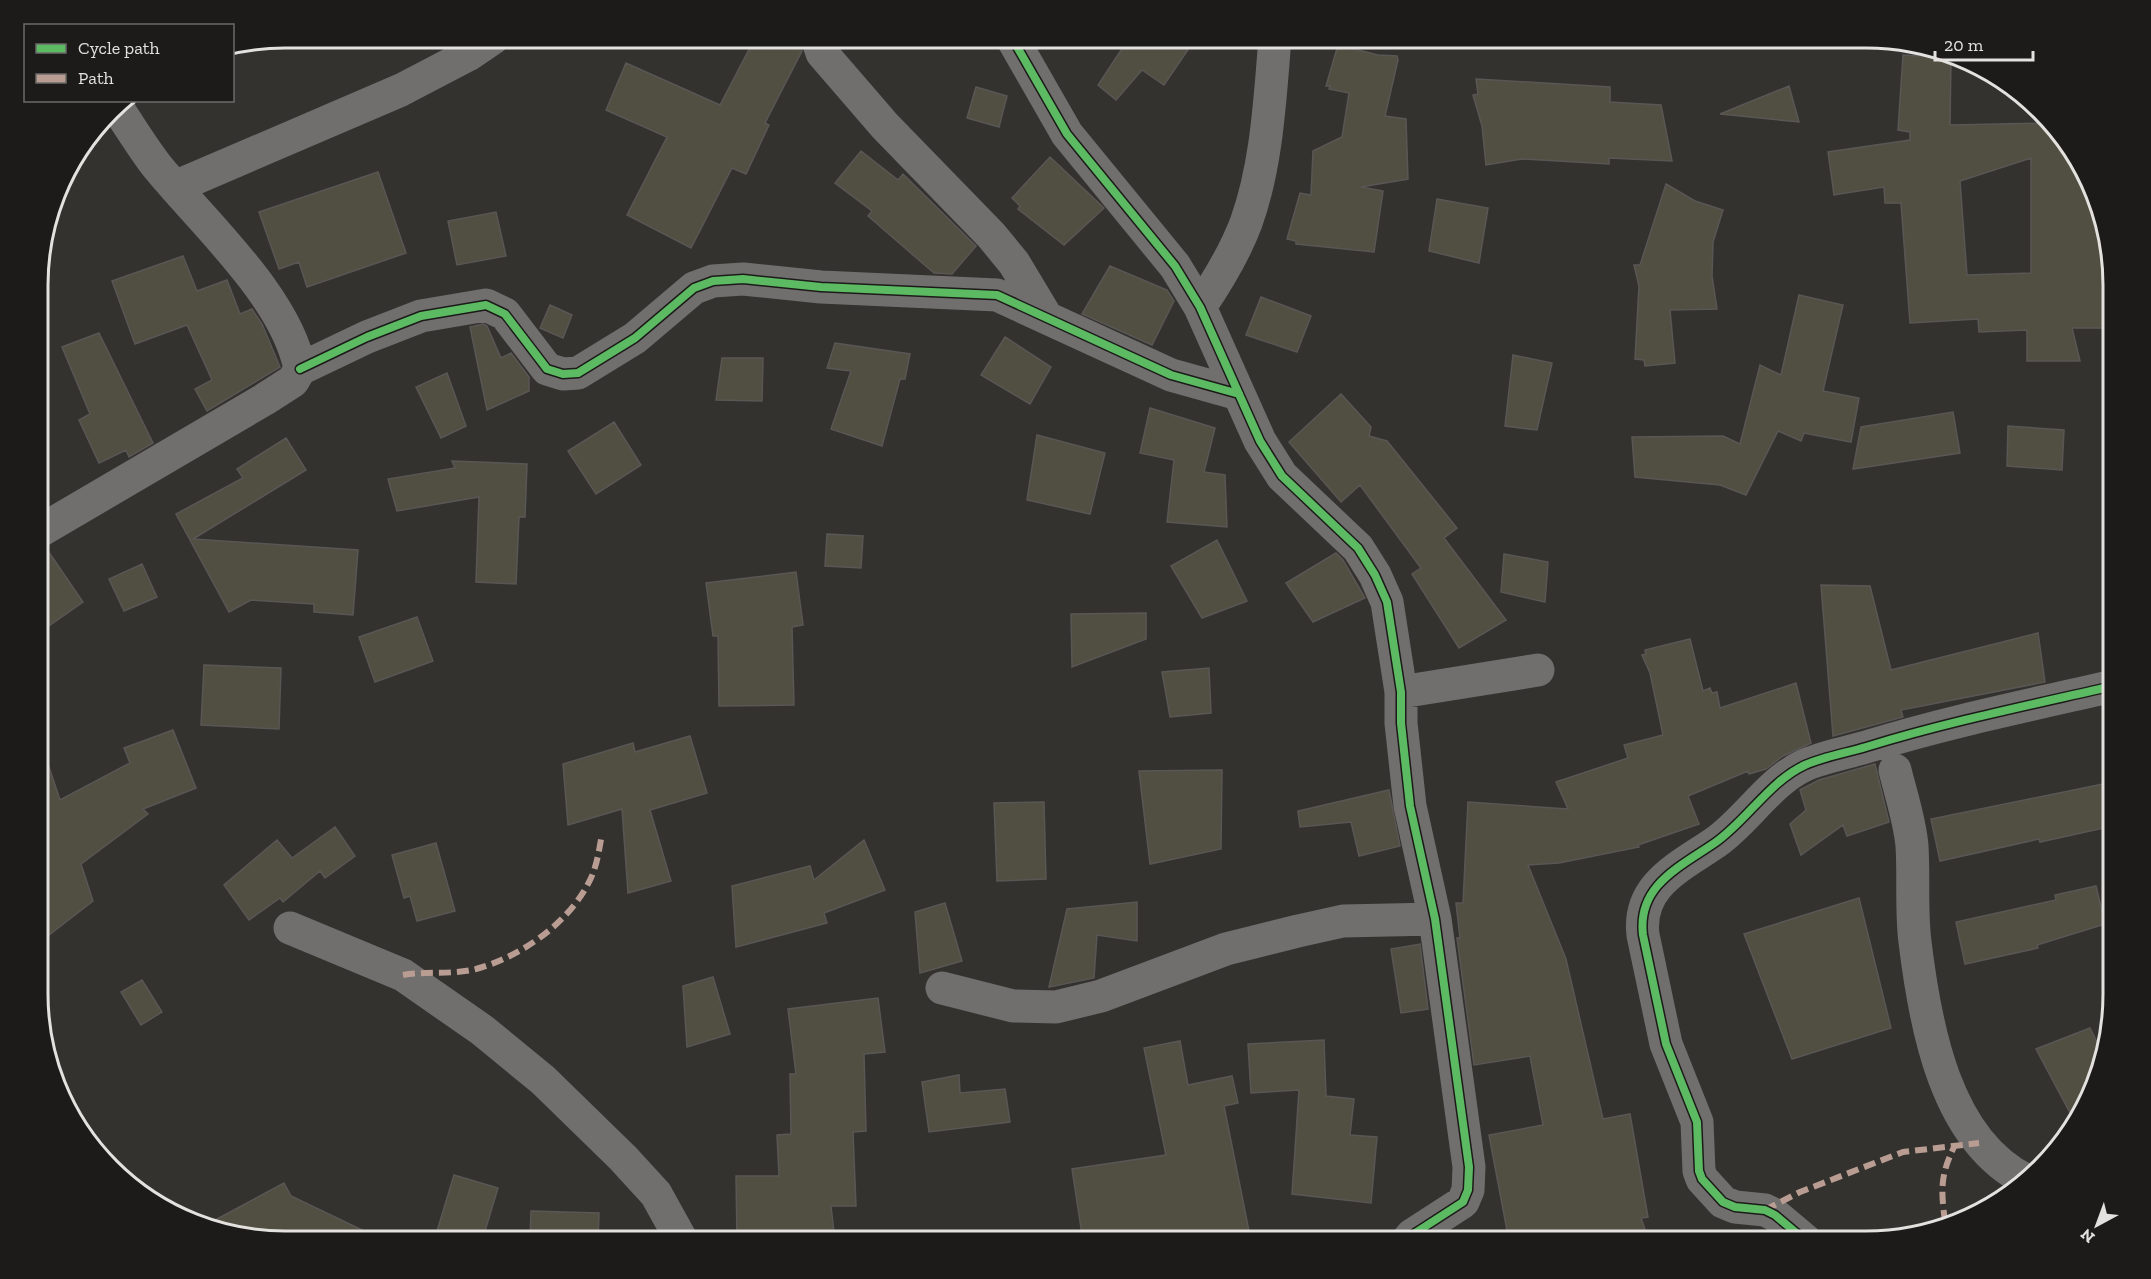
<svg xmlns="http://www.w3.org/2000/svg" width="2151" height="1279" font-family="'Zilla Slab',serif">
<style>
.building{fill:#514e42;stroke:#595755;stroke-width:1.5;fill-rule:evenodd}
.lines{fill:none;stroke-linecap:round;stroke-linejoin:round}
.street{stroke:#706f6e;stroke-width:33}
.quiet{stroke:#b99d93;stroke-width:6;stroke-dasharray:12 6;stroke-linecap:butt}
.cycleway-casing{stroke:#1c1b19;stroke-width:11}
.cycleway{stroke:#5cba63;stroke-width:8}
.rim{fill:none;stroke:#e3e2df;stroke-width:3}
</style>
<rect width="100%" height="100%" fill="#34322f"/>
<!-- building -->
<path class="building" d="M 755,38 L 782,38 L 800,47 L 802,51 L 765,123 L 769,125 L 746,174 L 732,168 L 691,248 L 627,215 L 667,137 L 606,110 L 626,63 L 720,105 Z
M 1129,38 L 1196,38 L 1164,85 L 1142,70 L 1116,100 L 1098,85 Z
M 1338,45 L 1378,55 L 1397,56 L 1398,60 L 1385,116 L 1406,119 L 1408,179 L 1361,187 L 1383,191 L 1374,252 L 1296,244 L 1296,241 L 1287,239 L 1300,193 L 1311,195 L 1313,151 L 1342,137 L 1349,93 L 1329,89 L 1330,86 L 1326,86 Z
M 1903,55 L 1951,58 L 1950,125 L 2051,123 L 2080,161 L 2113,268 L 2113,328 L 2072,328 L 2080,361 L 2027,361 L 2027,330 L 1979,332 L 1978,319 L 1910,323 L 1901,203 L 1885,203 L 1884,187 L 1834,195 L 1828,152 L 1910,140 L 1910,132 L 1898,130 ZM 2031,158 L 2031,273 L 1967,275 L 1960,181 Z
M 1476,79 L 1610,87 L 1610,102 L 1661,105 L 1672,161 L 1609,158 L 1609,164 L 1522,159 L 1486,165 L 1482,126 L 1473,95 L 1478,94 Z
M 1789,86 L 1799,122 L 1720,114 Z
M 976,87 L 1007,96 L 999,127 L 967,118 Z
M 861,151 L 898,180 L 903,174 L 976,246 L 952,274 L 934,273 L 868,216 L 872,211 L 835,183 Z
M 1050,157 L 1104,208 L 1064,245 L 1018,209 L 1020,206 L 1012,198 Z
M 378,172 L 406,253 L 307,287 L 299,262 L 279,269 L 259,212 Z
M 1666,184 L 1695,201 L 1723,210 L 1713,242 L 1712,276 L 1717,309 L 1670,310 L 1675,363 L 1645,366 L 1644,360 L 1635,359 L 1639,286 L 1634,265 L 1640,265 Z
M 1437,199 L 1488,208 L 1479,263 L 1429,251 Z
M 496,212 L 506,256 L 457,265 L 448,221 Z
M 183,256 L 197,291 L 227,280 L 240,314 L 252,309 L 262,324 L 280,367 L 207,411 L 195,389 L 212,380 L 187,325 L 135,344 L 112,281 Z
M 1110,266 L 1167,290 L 1174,301 L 1152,345 L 1082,314 Z
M 1799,295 L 1843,305 L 1823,391 L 1859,398 L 1851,442 L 1804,433 L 1801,441 L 1778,431 L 1746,495 L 1720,485 L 1635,477 L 1632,437 L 1723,436 L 1740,444 L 1760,365 L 1781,375 Z
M 1261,297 L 1311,316 L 1297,352 L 1246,335 Z
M 550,305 L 572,315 L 563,338 L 540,328 Z
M 483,324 L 487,326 L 501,358 L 511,353 L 529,377 L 529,391 L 487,410 L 470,327 Z
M 99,333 L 153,443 L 129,457 L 126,450 L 99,463 L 79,420 L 90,414 L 62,347 Z
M 1005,337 L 1051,367 L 1030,404 L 981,375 Z
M 835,343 L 910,354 L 905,379 L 900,379 L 882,446 L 831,429 L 851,371 L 827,368 Z
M 1513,355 L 1552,363 L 1537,430 L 1505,426 Z
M 722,358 L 763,358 L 762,401 L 716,400 Z
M 447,373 L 466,426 L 441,438 L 416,387 Z
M 1341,394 L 1371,427 L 1369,436 L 1387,441 L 1457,528 L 1444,538 L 1506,620 L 1459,648 L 1412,574 L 1421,568 L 1360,485 L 1341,502 L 1289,442 Z
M 1150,408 L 1215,428 L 1204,472 L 1225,475 L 1227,527 L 1167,522 L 1174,460 L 1140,453 Z
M 1953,412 L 1960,453 L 1853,469 L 1861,427 Z
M 614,422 L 641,465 L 596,494 L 568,451 Z
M 2008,426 L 2064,430 L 2062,470 L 2007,466 Z
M 1037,435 L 1105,453 L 1090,514 L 1027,500 Z
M 286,438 L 306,470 L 193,539 L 358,550 L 353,615 L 314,612 L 314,604 L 251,600 L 229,612 L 176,514 L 243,478 L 237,469 Z
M 452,461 L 527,464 L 525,517 L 519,517 L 516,584 L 476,582 L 479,497 L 397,511 L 388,479 L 455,468 Z
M 827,534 L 863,536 L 861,568 L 825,566 Z
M 1217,540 L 1247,601 L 1202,618 L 1171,566 Z
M 46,548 L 83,602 L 40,632 L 40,550 Z
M 1336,553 L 1343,560 L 1365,598 L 1313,622 L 1286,583 Z
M 1504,554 L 1548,562 L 1545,602 L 1501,592 Z
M 142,564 L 157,597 L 124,611 L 109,579 Z
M 796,572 L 803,625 L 792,627 L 794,705 L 719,706 L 718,636 L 713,636 L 706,583 Z
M 1821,585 L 1870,586 L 1891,670 L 2038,633 L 2045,682 L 1901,710 L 1903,717 L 1833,736 Z
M 1146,613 L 1146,639 L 1072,667 L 1071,614 Z
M 417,617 L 433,661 L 375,682 L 359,637 Z
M 1690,639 L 1703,691 L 1710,688 L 1712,693 L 1717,692 L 1720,708 L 1796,683 L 1811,743 L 1783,756 L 1766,769 L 1749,774 L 1748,771 L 1688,796 L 1699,824 L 1638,845 L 1639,847 L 1559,863 L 1528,865 L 1566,959 L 1603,1119 L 1630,1114 L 1648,1217 L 1641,1218 L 1649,1241 L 1509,1241 L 1489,1135 L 1543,1125 L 1530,1056 L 1474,1065 L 1457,938 L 1460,938 L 1456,903 L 1463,903 L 1468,802 L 1568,809 L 1556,782 L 1628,758 L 1624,745 L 1663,735 L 1650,673 L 1642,655 L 1646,654 L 1645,650 Z
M 204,665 L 281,668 L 279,729 L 201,725 Z
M 1209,668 L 1211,713 L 1170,717 L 1162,672 Z
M 173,730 L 196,788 L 143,809 L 148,814 L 81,864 L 93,901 L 40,942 L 40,752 L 44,752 L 60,800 L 130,763 L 124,748 Z
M 690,736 L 707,793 L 650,810 L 671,881 L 628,893 L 622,809 L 568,825 L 563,764 L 633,743 L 635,752 Z
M 1875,764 L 1889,822 L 1847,836 L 1843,825 L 1801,855 L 1790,824 L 1806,810 L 1800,790 L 1819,780 Z
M 1222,770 L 1221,849 L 1150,864 L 1139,771 Z
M 2113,782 L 2113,826 L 2040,842 L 2039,839 L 1940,861 L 1931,819 Z
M 1389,790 L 1400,846 L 1359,856 L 1351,822 L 1300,827 L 1298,811 Z
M 1044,802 L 1046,879 L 997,881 L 994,803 Z
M 335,827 L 355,856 L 325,878 L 320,871 L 283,902 L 280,898 L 249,920 L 224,885 L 277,840 L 292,858 Z
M 864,840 L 885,890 L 824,913 L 827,923 L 736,947 L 732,886 L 810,866 L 814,880 Z
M 436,843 L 455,911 L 417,921 L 410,896 L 404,898 L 392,855 Z
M 2096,886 L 2105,924 L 2037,945 L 2038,948 L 1965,964 L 1956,922 L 2056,900 L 2055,895 Z
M 1859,898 L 1891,1028 L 1792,1059 L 1744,934 Z
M 1137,902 L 1137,941 L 1097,935 L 1094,978 L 1049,987 L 1067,909 Z
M 945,903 L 962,961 L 920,973 L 915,912 Z
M 1420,944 L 1428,1009 L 1401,1013 L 1391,949 Z
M 713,977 L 730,1034 L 687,1047 L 683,986 Z
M 142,980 L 162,1012 L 141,1025 L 121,992 Z
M 878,998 L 885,1052 L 864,1054 L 866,1131 L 853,1132 L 856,1206 L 831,1206 L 835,1241 L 737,1241 L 736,1176 L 779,1176 L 777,1135 L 791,1134 L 790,1074 L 796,1074 L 788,1009 Z
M 2090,1028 L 2101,1050 L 2080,1118 L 2076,1124 L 2036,1049 Z
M 1324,1040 L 1326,1096 L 1354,1099 L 1350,1135 L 1377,1137 L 1371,1203 L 1292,1194 L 1299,1090 L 1251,1093 L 1248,1044 Z
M 1180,1041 L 1188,1085 L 1232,1076 L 1238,1103 L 1224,1106 L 1249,1231 L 1194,1241 L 1083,1241 L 1072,1169 L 1166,1155 L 1144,1048 Z
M 959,1075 L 960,1093 L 1005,1089 L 1010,1122 L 929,1132 L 922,1082 Z
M 454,1175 L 498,1188 L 482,1241 L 434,1241 Z
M 284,1183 L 291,1196 L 385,1241 L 284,1241 L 220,1233 L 204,1226 Z
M 531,1211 L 599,1213 L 598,1241 L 530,1241 Z"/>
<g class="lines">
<!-- street -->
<path class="street" d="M 817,38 L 822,53 L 885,126 L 991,235 L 1014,263 L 1047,318
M 1012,38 L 1067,134 L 1175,266 L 1200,307 L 1260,441 L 1282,476 L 1358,548 L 1375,575 L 1387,602 L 1401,692 L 1401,723 L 1410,806 L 1435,919 L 1469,1167 L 1468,1190 L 1463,1202 L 1412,1235 L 1407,1241
M 175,187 L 401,90 L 468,55 L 493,38
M 1200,307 C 1217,282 1235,252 1246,223 C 1267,165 1270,98 1275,38
M 300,369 L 367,337 L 421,316 L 486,305 L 505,314 L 547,369 L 563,374 L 578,373 L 635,338 L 694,288 L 713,281 L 743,279 L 821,287 L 997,295 L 1171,375 L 1239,394
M 40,531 L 265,399 L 293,381 L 300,369 C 286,296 202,222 156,165 C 143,148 132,130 120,112 L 118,104
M 1401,692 L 1538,670
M 1895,770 C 1901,795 1910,821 1912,846 C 1914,878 1911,911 1915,942 C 1925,1025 1945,1140 2026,1180
M 290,928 L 403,975 L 482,1030 L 543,1080 L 623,1158 L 656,1194 L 682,1241
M 942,988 L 1013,1006 L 1056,1007 L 1101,996 L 1226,949 L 1298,931 L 1343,921 L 1435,919
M 1806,1241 L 1775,1215 L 1765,1210 L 1735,1207 L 1723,1202 L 1702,1179 L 1699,1171 L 1697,1122 L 1666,1044 L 1643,935 C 1637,885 1680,867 1716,842 C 1747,820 1770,781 1805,765 C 1823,757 1846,753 1866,747 C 1947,722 2030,705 2113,686"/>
<!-- quiet -->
<path class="quiet" d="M 403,975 C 427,971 452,975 476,969 C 520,957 568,924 589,882 C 597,867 599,850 602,834
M 1765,1210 L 1800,1192 L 1903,1152 L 1979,1143
M 1945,1222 C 1941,1190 1940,1176 1954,1147"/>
<defs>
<path id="cycleway" d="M 1012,38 L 1067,134 L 1175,266 L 1200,307 L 1260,441 L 1282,476 L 1358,548 L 1375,575 L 1387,602 L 1401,692 L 1401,723 L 1410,806 L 1435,919 L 1469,1167 L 1468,1190 L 1463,1202 L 1412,1235 L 1407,1241
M 300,369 L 367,337 L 421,316 L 486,305 L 505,314 L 547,369 L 563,374 L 578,373 L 635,338 L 694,288 L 713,281 L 743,279 L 821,287 L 997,295 L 1171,375 L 1239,394
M 1806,1241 L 1775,1215 L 1765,1210 L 1735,1207 L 1723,1202 L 1702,1179 L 1699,1171 L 1697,1122 L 1666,1044 L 1643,935 C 1637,885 1680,867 1716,842 C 1747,820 1770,781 1805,765 C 1823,757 1846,753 1866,747 C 1947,722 2030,705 2113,686"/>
</defs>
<!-- cycleway casing -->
<use href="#cycleway" class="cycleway-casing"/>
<!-- cycleway -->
<use href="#cycleway" class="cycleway"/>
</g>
<!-- crop -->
<path d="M0 0H2151V1279H0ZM285 48H1866A237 237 0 0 1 2103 285V994A237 237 0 0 1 1866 1231H285A237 237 0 0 1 48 994V285A237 237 0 0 1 285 48Z" fill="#1c1b19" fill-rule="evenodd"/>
<path class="rim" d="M285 48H1866A237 237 0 0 1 2103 285V994A237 237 0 0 1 1866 1231H285A237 237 0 0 1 48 994V285A237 237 0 0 1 285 48Z"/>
<!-- legend -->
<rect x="24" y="24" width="210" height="78" fill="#1c1b19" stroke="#6c6b68" stroke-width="1.5"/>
<rect x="36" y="44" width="30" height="9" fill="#5cba63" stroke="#6c6b68" stroke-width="1.5"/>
<text x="78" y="54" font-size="18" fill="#e3e2df">Cycle path</text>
<rect x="36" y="74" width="30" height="9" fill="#b99d93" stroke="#6c6b68" stroke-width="1.5"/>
<text x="78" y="84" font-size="18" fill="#e3e2df">Path</text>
<!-- north arrow -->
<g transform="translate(2097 1225) rotate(221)" stroke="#1c1b19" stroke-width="4.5" paint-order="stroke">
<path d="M0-4.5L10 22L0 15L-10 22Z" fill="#e3e2df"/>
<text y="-9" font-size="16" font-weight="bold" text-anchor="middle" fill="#e3e2df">N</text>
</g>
<!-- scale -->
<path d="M1935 51v9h98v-9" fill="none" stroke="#e3e2df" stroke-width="3"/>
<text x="1944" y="51" font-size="18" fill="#e3e2df" stroke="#1c1b19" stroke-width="4.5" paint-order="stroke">20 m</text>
</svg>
